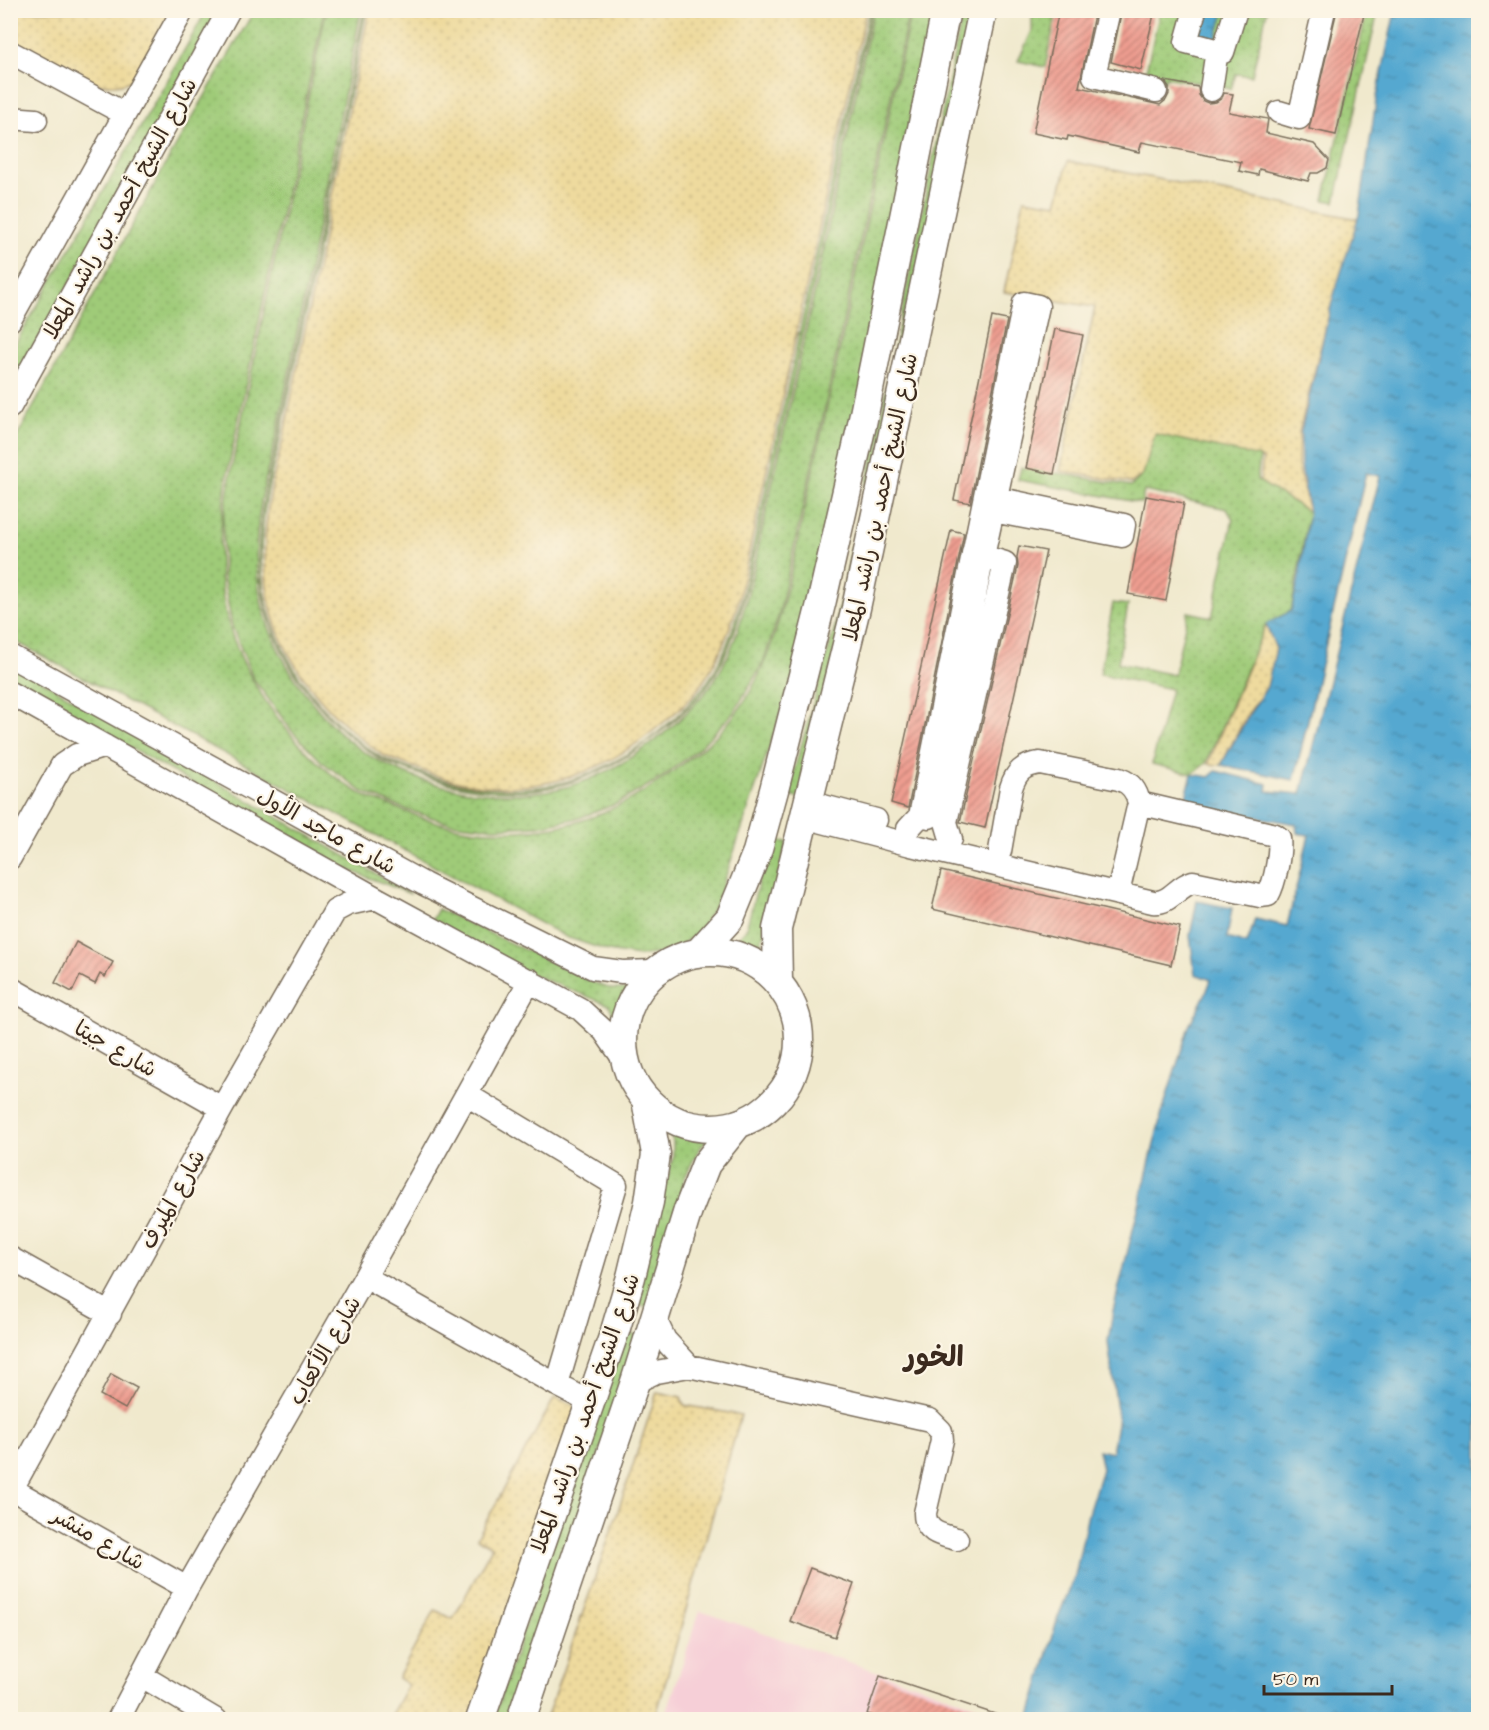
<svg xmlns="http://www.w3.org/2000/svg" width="1489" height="1730" font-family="'Architects Daughter','Playpen Sans Arabic',sans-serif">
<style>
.built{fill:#f6cfd7}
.sand{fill:url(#sand-dots);stroke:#94825e;stroke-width:1.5}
.park{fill:url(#park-dots);stroke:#6d7a4b;stroke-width:1.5}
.water{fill:url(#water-ripples);stroke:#486977;stroke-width:1.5}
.building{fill:url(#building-hatch)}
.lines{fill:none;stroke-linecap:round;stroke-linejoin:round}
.minor-casing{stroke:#7a6d5b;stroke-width:25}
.major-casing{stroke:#7a6d5b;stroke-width:31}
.minor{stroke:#fff;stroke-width:22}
.major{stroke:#fff;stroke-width:28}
.labels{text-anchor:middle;stroke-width:4.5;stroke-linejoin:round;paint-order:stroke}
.street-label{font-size:22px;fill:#3b2a1e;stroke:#fcf5e5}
.district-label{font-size:28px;font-weight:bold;fill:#3b2a1e;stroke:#fcf5e5}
</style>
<defs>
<pattern id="sand-dots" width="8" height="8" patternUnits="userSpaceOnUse" patternTransform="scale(1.5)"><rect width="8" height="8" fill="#eeda9e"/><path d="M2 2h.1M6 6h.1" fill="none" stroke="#cdbb88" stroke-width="1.8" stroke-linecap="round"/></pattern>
<pattern id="park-dots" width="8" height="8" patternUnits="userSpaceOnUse" patternTransform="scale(1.5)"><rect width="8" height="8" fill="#9fcb78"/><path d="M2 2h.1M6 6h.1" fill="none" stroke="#8aae67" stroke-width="1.8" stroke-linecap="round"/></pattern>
<pattern id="water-ripples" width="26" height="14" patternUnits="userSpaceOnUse" patternTransform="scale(1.5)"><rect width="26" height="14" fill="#55a8d0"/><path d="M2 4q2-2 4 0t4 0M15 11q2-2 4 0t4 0" fill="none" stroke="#4889a8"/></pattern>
<pattern id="building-hatch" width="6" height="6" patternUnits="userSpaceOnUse" patternTransform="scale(1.5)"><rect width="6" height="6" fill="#ee9d90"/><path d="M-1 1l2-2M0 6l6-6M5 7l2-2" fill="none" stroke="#c28075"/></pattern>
</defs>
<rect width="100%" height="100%" fill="#fcf5e5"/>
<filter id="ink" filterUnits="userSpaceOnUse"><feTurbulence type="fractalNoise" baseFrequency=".0167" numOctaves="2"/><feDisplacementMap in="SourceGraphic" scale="12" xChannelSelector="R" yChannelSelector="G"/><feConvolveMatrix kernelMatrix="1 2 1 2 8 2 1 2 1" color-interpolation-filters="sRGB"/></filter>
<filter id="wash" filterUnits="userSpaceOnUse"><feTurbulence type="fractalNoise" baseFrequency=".008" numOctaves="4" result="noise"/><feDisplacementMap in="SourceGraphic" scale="24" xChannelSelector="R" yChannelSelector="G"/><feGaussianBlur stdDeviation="1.35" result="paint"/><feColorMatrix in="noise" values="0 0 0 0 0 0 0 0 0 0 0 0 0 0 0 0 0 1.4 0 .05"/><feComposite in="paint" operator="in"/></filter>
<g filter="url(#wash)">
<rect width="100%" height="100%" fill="#f0e9cd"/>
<!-- built -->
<path class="built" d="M 700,1611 L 1016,1719 L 664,1720 Z"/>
<!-- sand -->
<path class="sand" d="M 10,11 L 174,11 C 165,27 152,57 141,72 C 112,108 41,59 11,43 Z
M 369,11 L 866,11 L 738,603 C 729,632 719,659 701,685 C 688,704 667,720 649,734 C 625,753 599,768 570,777 C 536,788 492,790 458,782 C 442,778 426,772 411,766 C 401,762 390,759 381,754 C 364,742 348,728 333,713 C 307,686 282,650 272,614 C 258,557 266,499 282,444 Z
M 1068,161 L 1358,219 L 1332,302 L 1299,432 L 1298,465 L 1309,512 L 1260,482 L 1263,459 L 1155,434 L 1143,475 L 1131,483 L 1060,471 L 1095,307 L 1004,292 L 1024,199 L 1057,204 Z
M 1266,624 L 1276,649 L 1267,687 L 1245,718 L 1221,765 L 1208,764 Z
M 657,1392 L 681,1397 L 684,1405 L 741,1415 L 655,1719 L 546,1719 L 617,1514 Z
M 555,1397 L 577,1407 L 472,1719 L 388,1720 L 408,1685 L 398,1678 L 435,1610 L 453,1619 L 492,1547 L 477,1538 Z"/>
<!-- park -->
<path class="park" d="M 206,11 L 223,11 L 11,388 L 11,351 L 170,76 Z
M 254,11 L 324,11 L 228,470 C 220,522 214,579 230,629 C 251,693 302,760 361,794 C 369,799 380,801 389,805 C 408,813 427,820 447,825 C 487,835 543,833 583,820 C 617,809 648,791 676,769 C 698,753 721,734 737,712 C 769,668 781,616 793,563 C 800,531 807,499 814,466 C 848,315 879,162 911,11 L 940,11 L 819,600 L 717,902 L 697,934 L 670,952 L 639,956 L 608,951 L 566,937 L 11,639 L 11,448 L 166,163 Z
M 326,11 L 361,11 L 275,442 C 259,498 247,562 266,619 C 283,672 331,737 381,762 C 437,792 508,803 570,786 C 619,772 672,732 705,693 C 736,656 745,606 756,560 C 762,529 769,499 776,468 C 810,316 842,163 873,11 L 909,11 L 824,412 L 779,614 L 763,663 L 734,712 L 698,749 L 661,778 L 616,804 L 579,818 L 539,826 L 494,828 L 450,823 L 408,810 L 363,792 L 321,761 L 291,730 L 253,678 L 232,626 L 223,575 L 223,521 L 231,471 Z
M 364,11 L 366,11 L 279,443 C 264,496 252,563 270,617 C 289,674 330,725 380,757 C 389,762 400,765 410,769 C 460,789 516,796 569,781 C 619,766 669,730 702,689 C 722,665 732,633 741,603 L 869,11 L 871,11 C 839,162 808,314 774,466 C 767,496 761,526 754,556 C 743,603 734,651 705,689 C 690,708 671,724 652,738 C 628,757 600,773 571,782 C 518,799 461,791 410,771 C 399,767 387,763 377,757 C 328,724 288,676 269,619 C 250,562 261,499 277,443 Z
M 963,11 L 979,11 L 801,799 L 787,795 L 834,630 L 872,458 Z
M 1032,11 L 1057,11 L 1045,67 L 1018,61 L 1032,31 Z
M 1160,11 L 1267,11 L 1252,76 L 1236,74 L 1231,89 L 1165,77 L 1165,81 L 1144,79 Z
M 1367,11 L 1378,11 L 1335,202 L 1324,200 Z
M 1155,434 L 1260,457 L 1257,480 L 1309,512 L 1291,611 L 1266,624 L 1206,763 L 1192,774 L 1152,764 L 1171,689 L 1100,674 L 1113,603 L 1128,605 L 1118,663 L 1174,675 L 1188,612 L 1212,617 L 1233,519 L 1227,509 L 1144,491 L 1142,503 L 1018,480 L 1021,467 L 1131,486 L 1143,475 Z
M 11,663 L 411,894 L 338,866 L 11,680 Z
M 770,840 L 787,842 L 761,943 L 764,961 L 741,950 L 729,948 L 746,929 Z
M 438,909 L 597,984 L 612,989 L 630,989 L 615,1018 L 609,1005 L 506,964 L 431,922 Z
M 669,1128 C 682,1135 693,1138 708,1138 L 698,1151 L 685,1177 L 650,1308 L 633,1303 L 673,1158 L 673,1142 Z
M 624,1332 L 638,1336 L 511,1719 L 493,1720 Z"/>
<!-- water -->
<path class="water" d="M 1206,11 L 1224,12 L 1216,39 L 1199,35 Z
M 1395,11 L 1478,11 L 1478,1719 L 1029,1720 L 1058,1617 L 1075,1576 L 1088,1514 L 1102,1469 L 1098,1450 L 1112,1453 L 1118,1418 L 1108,1341 L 1113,1311 L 1162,1112 L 1189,1026 L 1206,993 L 1211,980 L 1195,974 L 1190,936 L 1197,901 L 1232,908 L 1227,938 L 1247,944 L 1255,919 L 1287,926 L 1309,835 L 1297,833 L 1296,824 L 1184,804 L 1192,774 L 1209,777 L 1216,771 L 1268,784 L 1267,791 L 1301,794 L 1380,476 L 1366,473 L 1294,780 L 1221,765 L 1249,715 L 1267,687 L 1276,649 L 1266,624 L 1291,611 L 1298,583 L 1309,512 L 1301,465 L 1301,431 L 1333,298 L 1359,215 L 1376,101 Z"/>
<g id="blocks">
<!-- building -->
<path class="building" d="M 1059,10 L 1095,10 L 1079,87 L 1160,105 L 1166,100 L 1169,94 L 1169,87 L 1165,81 L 1198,87 L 1199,95 L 1203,101 L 1208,103 L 1216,102 L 1222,98 L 1224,93 L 1233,94 L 1229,112 L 1268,119 L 1266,133 L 1314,144 L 1329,160 L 1327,168 L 1318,173 L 1311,173 L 1308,181 L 1259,169 L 1258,175 L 1239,171 L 1241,162 L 1142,142 L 1139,152 L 1068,136 L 1067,140 L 1033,133 Z
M 1122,10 L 1155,10 L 1141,70 L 1111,62 Z
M 1337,10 L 1365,10 L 1336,135 L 1309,129 Z
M 992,317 L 1007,320 L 970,503 L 954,500 Z
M 1055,329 L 1083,335 L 1054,474 L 1026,468 Z
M 1146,496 L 1184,503 L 1166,601 L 1128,594 Z
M 951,530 L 964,533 L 908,808 L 891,803 Z
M 1019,546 L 1046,551 L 985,828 L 960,822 L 1018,566 L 1017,557 Z
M 941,871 L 1180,927 L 1171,965 L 932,909 Z
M 76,942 L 113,962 L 105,977 L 100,974 L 95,984 L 80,976 L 72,992 L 55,983 Z
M 111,1374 L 137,1388 L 125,1409 L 100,1395 Z
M 810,1568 L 854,1584 L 835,1637 L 790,1621 Z
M 880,1676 L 1004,1717 L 1004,1719 L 885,1719 L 867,1714 Z"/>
</g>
</g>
<g filter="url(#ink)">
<use href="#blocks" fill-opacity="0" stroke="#7a6d5b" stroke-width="1.5"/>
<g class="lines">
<defs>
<path id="minor" d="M 1109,10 L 1094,76 L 1156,91
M 1195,10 L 1186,42 L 1223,52 L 1236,10
M 10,52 L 125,114
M 1211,90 L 1217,50
M 1279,112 L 1299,118 L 1324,10
M 10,118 L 36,120
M 10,320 L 183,10
M 10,407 L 229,10
M 984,509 L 996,498 L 1124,525 L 1122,536 L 993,511 L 985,498
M 10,656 L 424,884 L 593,968 L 622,972 L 655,971
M 10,693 L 376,898 L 580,1009 L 604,1031 L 625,1061
M 808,802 L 876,820
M 804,817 L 911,845 L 1153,902 C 1170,904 1177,886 1193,882 L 1260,896 L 1268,895 C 1275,883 1281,852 1279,838 L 1275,835 L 1139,803
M 908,829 L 920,816 L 1024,303 L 1038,306 L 983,556 L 929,817
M 951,839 L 946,822 L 1005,563 L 973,553
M 1000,851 L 1011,788 C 1016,772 1023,765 1040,763 L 1119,779 C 1131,783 1137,791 1139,803 L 1118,893
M 10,858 L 62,765 L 77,755 L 105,746
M 10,988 L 222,1108
M 467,1095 L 616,1185 L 557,1385
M 10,1258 L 110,1314
M 365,1277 L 557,1385 L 590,1402
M 655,1319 L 665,1340 L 689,1366
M 635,1382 L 656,1372 L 689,1366 L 930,1420 L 941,1431 L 942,1440 L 925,1513 C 925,1533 942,1535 957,1539
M 10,1488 L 187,1588
M 12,1489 L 222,1108 L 335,911 L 348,904 L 376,898
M 142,1676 L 216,1720
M 118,1720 L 187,1588 L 365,1277 L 530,980"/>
<path id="major" d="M 699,952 L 730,918 L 757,852 L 774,790 L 822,600 L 861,429 L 946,10
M623 1040a88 88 0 1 1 176 0a88 88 0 1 1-176 0Z
M 778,982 L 777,929 L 856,608 L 983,10
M 480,1720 L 615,1331 L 631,1277 L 649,1202 L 656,1154 L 646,1100
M 521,1720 L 635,1382 L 688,1210 L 706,1164 L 738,1124"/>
</defs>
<!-- minor casing -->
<use href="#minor" class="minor-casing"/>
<!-- major casing -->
<use href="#major" class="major-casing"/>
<!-- minor -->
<use href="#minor" class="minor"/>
<!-- major -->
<use href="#major" class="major"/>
</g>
</g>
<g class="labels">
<!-- street labels -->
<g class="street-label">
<text transform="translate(119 208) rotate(-61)" y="8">شارع الشيخ أحمد بن راشد المعلا</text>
<text transform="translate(879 497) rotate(-78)" y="8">شارع الشيخ أحمد بن راشد المعلا</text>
<text transform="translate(327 830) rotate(29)" y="8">شارع ماجد الأول</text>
<text transform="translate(116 1048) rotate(30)" y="8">شارع جيتا</text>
<text transform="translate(172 1199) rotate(-61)" y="8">شارع الميرف</text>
<text transform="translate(324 1350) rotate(-60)" y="8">شارع الأكعاب</text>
<text transform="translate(584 1413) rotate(-71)" y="8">شارع الشيخ أحمد بن راشد المعلا</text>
<text transform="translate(99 1538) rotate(30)" y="8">شارع منشر</text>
</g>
<!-- district labels -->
<g class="district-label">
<text x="934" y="1366">الخور</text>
</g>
</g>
<!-- margin -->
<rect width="1489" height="1730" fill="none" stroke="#fcf5e5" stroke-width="36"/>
<!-- scale -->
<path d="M1264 1685v9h128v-9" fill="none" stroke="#3b2a1e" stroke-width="3"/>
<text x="1273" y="1685" font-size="18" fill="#3b2a1e" stroke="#fcf5e5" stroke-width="4.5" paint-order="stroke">50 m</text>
</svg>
